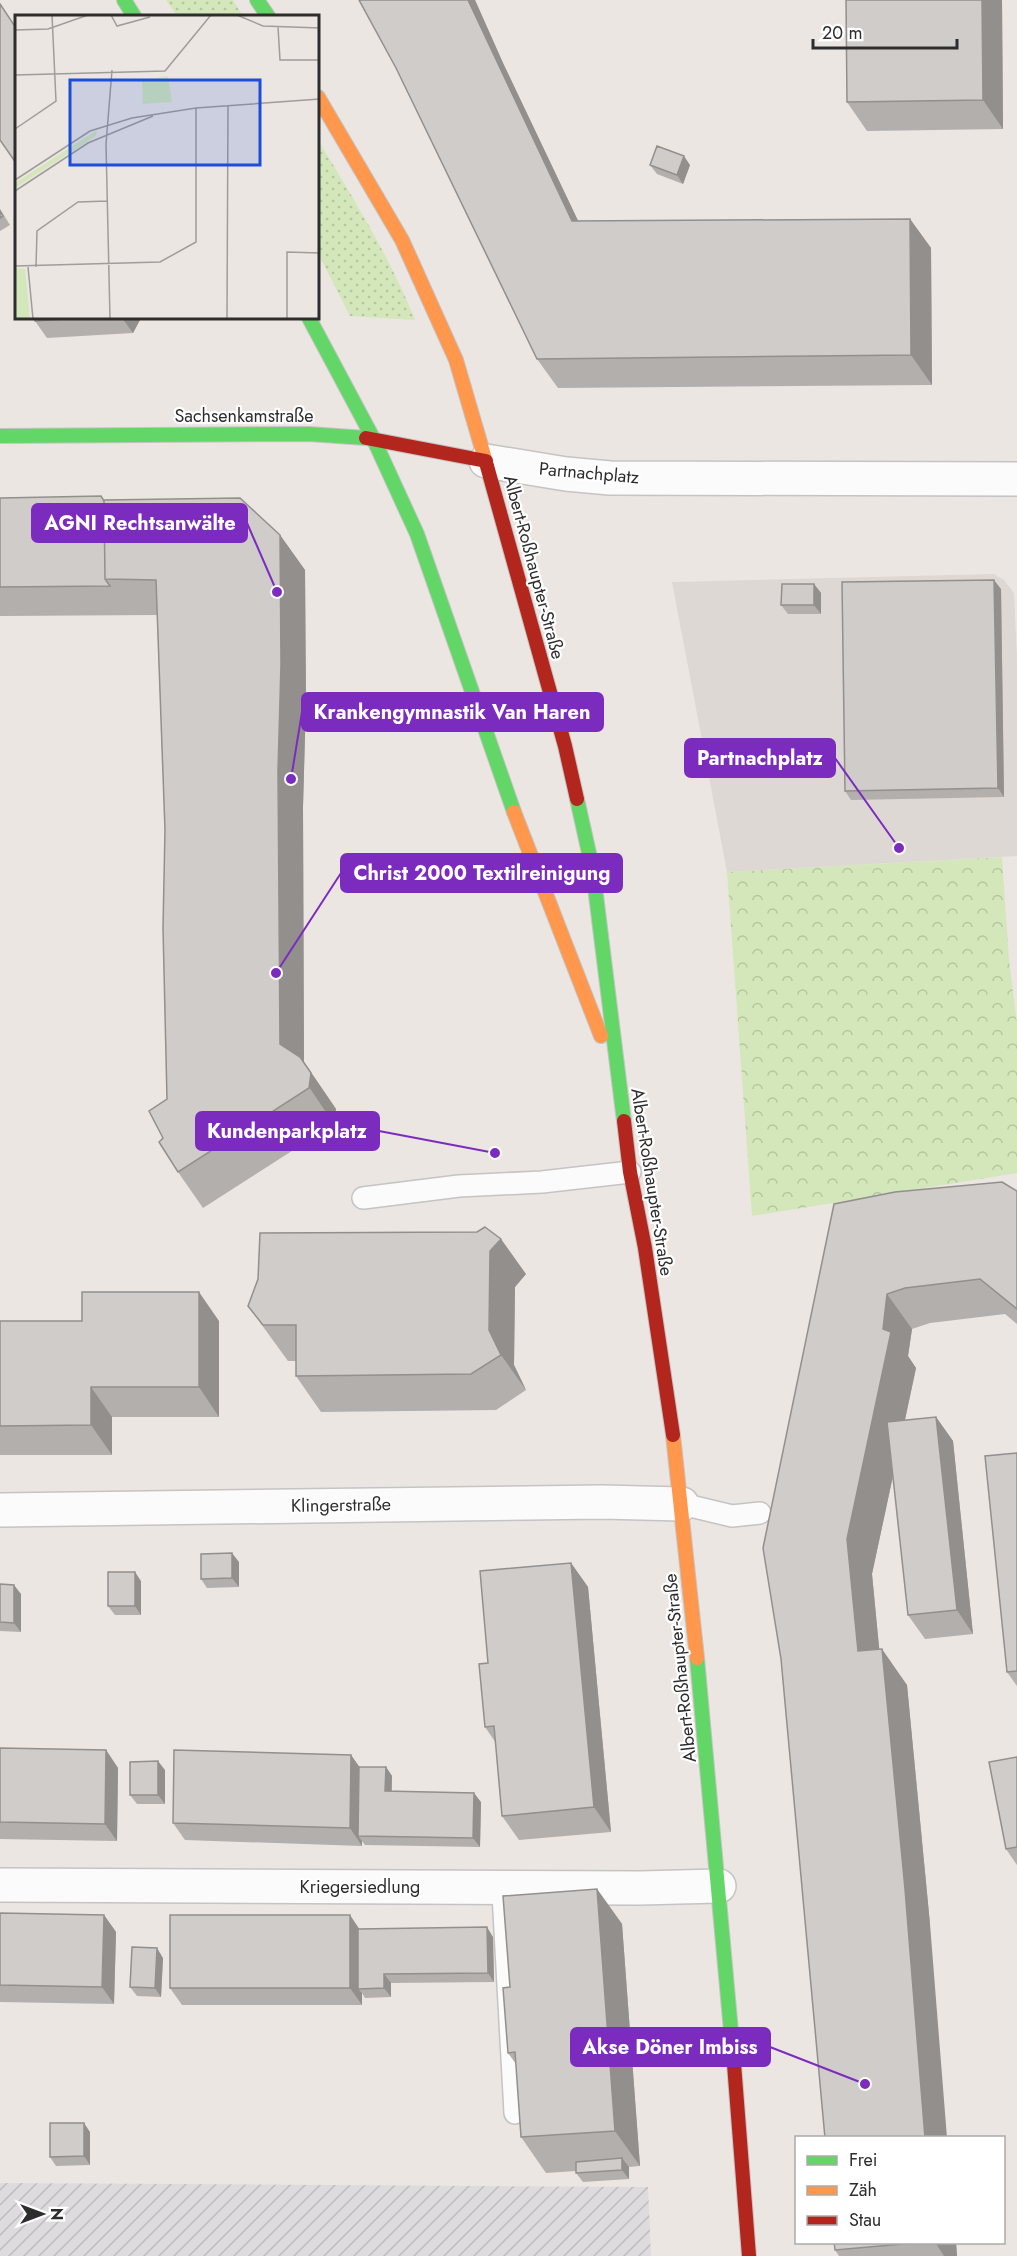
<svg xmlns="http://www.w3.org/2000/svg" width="1017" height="2256" font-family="Jost,sans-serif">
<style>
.industrial{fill:url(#industrial-furrows)}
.grass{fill:url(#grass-dots)}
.forest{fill:url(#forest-crowns)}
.plaza{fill:#ddd8d4}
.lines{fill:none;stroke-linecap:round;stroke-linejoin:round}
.lane-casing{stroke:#c5c3c3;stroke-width:24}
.street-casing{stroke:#c5c3c3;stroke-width:36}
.fast-casing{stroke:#c5c3c3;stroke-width:16}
.slow-casing{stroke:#c5c3c3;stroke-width:16}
.jam-casing{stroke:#c5c3c3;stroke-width:16}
.lane{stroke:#fcfbfb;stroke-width:21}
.street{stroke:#fcfbfb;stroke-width:33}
.fast{stroke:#63d668;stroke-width:14}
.slow{stroke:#ff974d;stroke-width:14}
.jam{stroke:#b3261e;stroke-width:14}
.wall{fill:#b3afad}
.shaded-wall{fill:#928f8d}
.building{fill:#d0ccc9;stroke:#928f8d;stroke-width:1.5}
.labels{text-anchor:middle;stroke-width:4.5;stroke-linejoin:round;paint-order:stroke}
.street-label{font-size:18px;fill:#2d2d2d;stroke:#fff}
.inset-road{fill:none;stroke:#a09c9a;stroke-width:1.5}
.view{fill:#1d4ed8;fill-opacity:0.15;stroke:#1d4ed8;stroke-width:3}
.inset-edge{fill:none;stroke:#2d2d2d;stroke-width:3}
.leader{fill:none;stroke:#7b2cbf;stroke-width:2}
.callout-dot{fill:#7b2cbf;stroke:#fff;stroke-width:2}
.callout{fill:#7b2cbf;stroke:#7b2cbf;stroke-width:2}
.callout-label{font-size:20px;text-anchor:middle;font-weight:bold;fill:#fff}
</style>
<defs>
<pattern id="industrial-furrows" width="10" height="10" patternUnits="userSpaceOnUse" patternTransform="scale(1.5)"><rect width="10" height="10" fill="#dedbde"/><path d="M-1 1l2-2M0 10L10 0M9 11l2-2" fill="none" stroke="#bfbcbf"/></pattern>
<pattern id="grass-dots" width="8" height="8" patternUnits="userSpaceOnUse" patternTransform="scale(1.5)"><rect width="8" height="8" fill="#d3e7ba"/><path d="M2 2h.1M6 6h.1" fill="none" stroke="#b5c6a0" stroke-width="1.8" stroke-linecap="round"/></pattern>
<pattern id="forest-crowns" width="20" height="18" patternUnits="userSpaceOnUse" patternTransform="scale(1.5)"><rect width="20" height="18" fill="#d3e7ba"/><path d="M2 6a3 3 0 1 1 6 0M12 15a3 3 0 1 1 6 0" fill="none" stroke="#b5c6a0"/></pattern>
</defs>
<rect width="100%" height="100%" fill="#ece6e2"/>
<!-- industrial -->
<path class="industrial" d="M 0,2183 L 648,2187 L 651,2256 L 0,2256 Z"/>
<!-- grass -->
<path class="grass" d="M 166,0 L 233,0 L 243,16 L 177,16 Z
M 318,140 C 353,198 390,257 415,320 L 350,316 L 318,253 Z"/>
<!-- forest -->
<path class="forest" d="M 1002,857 L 1009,960 L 1017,1024 L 1017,1173 L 752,1216 L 727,872 Z"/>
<!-- plaza -->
<path class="plaza" d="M 994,574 L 1004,580 L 1014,593 L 1017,659 L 1017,856 L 727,872 L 672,582 Z"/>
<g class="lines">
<defs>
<path id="lane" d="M 363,1198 L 459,1186 L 542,1182 L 630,1172
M 682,1504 L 732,1516 L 760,1513
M 503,1894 L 515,2113"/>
<path id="street" d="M 486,461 L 566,474 L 610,478 L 1017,479
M 0,1510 L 602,1502 L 682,1504
M 0,1885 L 640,1888 L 719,1886"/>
<path id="fast" d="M 124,0 L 134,16
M 257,0 L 268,16
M 309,318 L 373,438 L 417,534 L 514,812
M 0,436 L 309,434 L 366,438
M 577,799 L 593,871 L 624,1121
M 697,1658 L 734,2064"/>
<path id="slow" d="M 318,97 L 402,240 L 456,360 L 487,466
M 514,812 L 601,1036
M 673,1435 L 697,1658"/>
<path id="jam" d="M 366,438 L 486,461
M 487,466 L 565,746 L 577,799
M 624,1121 L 630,1172 L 645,1248 L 673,1435
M 734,2064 L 749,2256"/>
</defs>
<!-- lane casing -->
<use href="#lane" class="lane-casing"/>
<!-- street casing -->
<use href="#street" class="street-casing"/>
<!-- fast casing -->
<use href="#fast" class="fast-casing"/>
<!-- slow casing -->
<use href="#slow" class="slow-casing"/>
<!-- jam casing -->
<use href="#jam" class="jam-casing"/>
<!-- lane -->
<use href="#lane" class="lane"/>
<!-- street -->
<use href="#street" class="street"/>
<!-- fast -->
<use href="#fast" class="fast"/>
<!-- slow -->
<use href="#slow" class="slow"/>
<!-- jam -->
<use href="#jam" class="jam"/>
</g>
<!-- wall -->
<path class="wall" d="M 359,0 L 475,0 L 503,63 L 578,221 L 910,219 L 931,248 L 932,385 L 558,388 L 537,359 L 396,68 Z
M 1002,0 L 1003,129 L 867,131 L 847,102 Z
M 650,165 L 690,165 L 683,184 L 657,174 Z
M 0,209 L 10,225 L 0,231 Z
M 35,318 L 141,318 L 133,333 L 47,338 L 35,321 Z
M 0,498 L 104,501 L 280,535 L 305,570 L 306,700 L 303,807 L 304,1062 L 336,1109 L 334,1124 L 203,1208 L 178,1172 L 163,1138 L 167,1099 L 165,830 L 157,615 L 0,616 Z
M 814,584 L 821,593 L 821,614 L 788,614 L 781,605 Z
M 1001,589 L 1004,797 L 851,800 L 845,791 Z
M 1017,1191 L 1017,1324 L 1005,1314 L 930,1323 L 912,1329 L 908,1356 L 916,1368 L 905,1420 L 936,1417 L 953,1441 L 973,1634 L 925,1639 L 908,1615 L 893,1476 L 872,1574 L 879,1649 L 907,1685 L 930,1924 L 825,2138 L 834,1204 Z
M 526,1274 L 515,1287 L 514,1365 L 526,1390 L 496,1410 L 321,1412 L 296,1376 L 296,1361 L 288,1361 L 248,1306 Z
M 0,1321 L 219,1321 L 219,1417 L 112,1417 L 112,1455 L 0,1455 Z
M 1017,1453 L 1017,1686 L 1007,1672 Z
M 239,1562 L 239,1587 L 207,1588 L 201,1579 Z
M 571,1563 L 588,1587 L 611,1832 L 519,1840 L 502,1816 L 496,1743 L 485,1727 L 488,1663 Z
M 141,1581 L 141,1615 L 115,1615 L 108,1606 Z
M 0,1584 L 21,1594 L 21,1632 L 0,1631 Z
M 0,1748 L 106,1750 L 118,1768 L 117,1841 L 0,1839 Z
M 351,1755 L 359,1767 L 386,1767 L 392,1776 L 392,1791 L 481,1802 L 480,1847 L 365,1845 L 362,1841 L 362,1846 L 185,1840 L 173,1823 Z
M 1017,1757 L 1017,1865 L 1006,1849 Z
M 165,1770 L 165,1804 L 137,1804 L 130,1795 Z
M 597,1889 L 622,1924 L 640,2166 L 629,2167 L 629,2179 L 583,2182 L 576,2173 L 576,2171 L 546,2173 L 521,2137 L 516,2064 L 508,2053 L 510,1987 Z
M 0,1913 L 104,1915 L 116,1932 L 114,2004 L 0,2002 Z
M 359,1929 L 493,1937 L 494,1982 L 391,1983 L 391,1997 L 365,1998 L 362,1993 L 362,2005 L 182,2005 L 170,1988 Z
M 163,1958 L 161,1997 L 137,1996 L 130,1987 Z
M 90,2132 L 90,2165 L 56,2166 L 50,2157 Z
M 834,2242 L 956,2242 L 957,2256 L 839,2256 L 835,2250 Z"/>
<!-- shaded-wall -->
<path class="shaded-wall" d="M 468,0 L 475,0 L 503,63 L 592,250 L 572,221 Z
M 982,0 L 1002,0 L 1003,129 L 983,100 Z
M 684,156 L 690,165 L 683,184 L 677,175 Z
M 910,219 L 931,248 L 932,385 L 911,355 Z
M 122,318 L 141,318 L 133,333 Z
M 280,535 L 305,570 L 306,700 L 303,807 L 304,1062 L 336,1109 L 334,1124 L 280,1044 L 278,771 Z
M 994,580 L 1001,589 L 1004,797 L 998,788 Z
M 814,584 L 821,593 L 821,614 L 814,605 Z
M 501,1239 L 526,1274 L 515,1287 L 514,1365 L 526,1390 L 501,1355 L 489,1330 L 490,1251 Z
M 199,1292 L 219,1321 L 219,1417 L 199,1387 Z
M 887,1294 L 912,1329 L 908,1356 L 916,1368 L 872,1574 L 883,1687 L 858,1651 L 847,1539 L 883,1329 Z
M 91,1387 L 112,1417 L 112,1455 L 91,1425 Z
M 936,1417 L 953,1441 L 973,1634 L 957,1610 Z
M 232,1553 L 239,1562 L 239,1587 L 232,1578 Z
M 571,1563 L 588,1587 L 611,1832 L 594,1807 Z
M 135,1572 L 141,1581 L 141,1615 L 135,1606 Z
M 14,1585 L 21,1594 L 21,1632 L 14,1623 Z
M 882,1649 L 907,1685 L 930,1924 L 947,2138 L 925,2138 Z
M 106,1750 L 118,1768 L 117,1841 L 105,1824 Z
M 351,1755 L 363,1772 L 358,1836 L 362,1841 L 362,1846 L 350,1828 Z
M 158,1761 L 165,1770 L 165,1804 L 158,1795 Z
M 386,1767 L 392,1776 L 391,1800 L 385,1791 Z
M 474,1793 L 481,1802 L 480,1847 L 473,1838 Z
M 597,1889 L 622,1924 L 640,2166 L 615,2131 Z
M 104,1915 L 116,1932 L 114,2004 L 102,1987 Z
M 350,1915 L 362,1933 L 358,1989 L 362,1993 L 362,2005 L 350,1988 Z
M 487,1927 L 493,1937 L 494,1982 L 488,1973 Z
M 157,1948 L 163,1958 L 161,1997 L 155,1988 Z
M 384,1974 L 391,1983 L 391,1997 L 384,1988 Z
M 84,2123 L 90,2132 L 90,2165 L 84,2156 Z
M 622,2158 L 629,2167 L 629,2179 L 622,2170 Z
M 935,2242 L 956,2242 L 957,2256 L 944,2256 Z"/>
<!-- building -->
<path class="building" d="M 359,0 L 468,0 L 572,221 L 910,219 L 911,355 L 537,359 L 396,68 Z
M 846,0 L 982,0 L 983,100 L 847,102 Z
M 0,4 L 16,28 L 16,163 L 0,140 Z
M 657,146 L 684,156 L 677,175 L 650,165 Z
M 0,211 L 3,216 L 0,218 Z
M 35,318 L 82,318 L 35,321 Z
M 101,496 L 104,501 L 105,579 L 110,586 L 0,587 L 0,498 Z
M 240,498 L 280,535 L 281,664 L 278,771 L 280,1044 L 300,1057 L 311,1073 L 309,1088 L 178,1172 L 159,1142 L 163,1138 L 149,1111 L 167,1099 L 163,928 L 165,830 L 156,580 L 105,579 L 104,500 Z
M 994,580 L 998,788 L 845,791 L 842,582 Z
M 782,584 L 814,584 L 814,605 L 781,605 Z
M 1002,1182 L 1017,1191 L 1017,1309 L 980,1279 L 905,1288 L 887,1294 L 883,1329 L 891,1332 L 847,1539 L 858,1651 L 882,1649 L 905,1889 L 925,2138 L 825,2138 L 781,1659 L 763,1548 L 834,1204 L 895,1192 Z
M 485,1227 L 501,1239 L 490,1251 L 489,1330 L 501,1355 L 471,1374 L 296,1376 L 296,1325 L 263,1325 L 248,1306 L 258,1279 L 260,1233 L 477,1232 Z
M 82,1292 L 199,1292 L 199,1387 L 91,1387 L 91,1425 L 0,1426 L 0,1321 L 82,1321 Z
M 936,1417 L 957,1610 L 908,1615 L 887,1422 Z
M 1017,1453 L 1017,1671 L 1007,1672 L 985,1456 Z
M 232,1553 L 232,1578 L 201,1579 L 201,1554 Z
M 571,1563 L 594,1807 L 502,1816 L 494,1726 L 485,1727 L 479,1664 L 488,1663 L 480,1571 Z
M 108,1572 L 135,1572 L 135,1606 L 108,1606 Z
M 0,1584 L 14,1585 L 14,1623 L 0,1622 Z
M 0,1748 L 106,1750 L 105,1824 L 0,1822 Z
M 174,1750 L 351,1755 L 350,1828 L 173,1823 Z
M 1017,1757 L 1017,1847 L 1006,1849 L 989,1762 Z
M 158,1761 L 158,1795 L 130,1795 L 130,1762 Z
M 359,1767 L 386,1767 L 385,1791 L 474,1793 L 473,1838 L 358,1836 Z
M 597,1889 L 615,2131 L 521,2137 L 515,2052 L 508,2053 L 503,1988 L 510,1987 L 503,1896 Z
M 0,1913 L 104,1915 L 102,1987 L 0,1985 Z
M 170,1915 L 350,1915 L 350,1988 L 170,1988 Z
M 487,1927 L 488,1973 L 384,1974 L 384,1988 L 358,1989 L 358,1929 Z
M 132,1947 L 157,1948 L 155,1988 L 130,1987 Z
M 50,2123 L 84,2123 L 84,2156 L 50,2157 Z
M 622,2158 L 622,2170 L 576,2173 L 576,2162 Z
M 834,2242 L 925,2242 L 835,2250 Z"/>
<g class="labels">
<!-- street labels -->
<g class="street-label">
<text x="244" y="422">Sachsenkamstraße</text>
<text transform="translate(589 473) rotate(5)" y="6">Partnachplatz</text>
<text transform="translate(534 567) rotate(75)" y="6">Albert-Roßhaupter-Straße</text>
<text transform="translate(652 1182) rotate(81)" y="6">Albert-Roßhaupter-Straße</text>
<text transform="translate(341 1505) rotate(-1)" y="6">Klingerstraße</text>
<text transform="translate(680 1668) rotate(-96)" y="6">Albert-Roßhaupter-Straße</text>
<text x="360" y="1893">Kriegersiedlung</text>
</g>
</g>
<!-- overview -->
<g transform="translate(15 15)">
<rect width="304" height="304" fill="#ece6e2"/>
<path d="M 82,115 L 81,121 L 0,173 L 0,168 Z" fill="#d3e7ba"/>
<path d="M 153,61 L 157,87 L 128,89 L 127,66 ZM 0,253 L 10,254 L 15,304 L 0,304 Z" fill="#d3e7ba"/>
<path class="inset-road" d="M 96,0 L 102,11 L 135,2M 222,0 L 248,11 L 305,13M 263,12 L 265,45 L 305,45M 0,15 L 33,14 L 73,0M 0,60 L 150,56 L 196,0M 0,114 L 41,86 L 37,0M 0,165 L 75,116 L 117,103 L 181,93 L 305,84M 0,176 L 73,128 L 138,101M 0,251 L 145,247 L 181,227 L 181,93M 13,252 L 18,304M 21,252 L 22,216 L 63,187 L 92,186M 95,304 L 91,129 L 97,55M 212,304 L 213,90M 272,304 L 272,237 L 305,238"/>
<path class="view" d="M 55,65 L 245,65 L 245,150 L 55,150 Z"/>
<rect width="304" height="304" class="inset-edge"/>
</g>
<!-- callouts -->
<path class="leader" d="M277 592L247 523M291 779L302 712M899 848L835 758M276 973L341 873M495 1153L379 1131M865 2084L770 2047"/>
<g class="callout-dot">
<circle cx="277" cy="592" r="6"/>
<circle cx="291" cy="779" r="6"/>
<circle cx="899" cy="848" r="6"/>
<circle cx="276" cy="973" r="6"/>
<circle cx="495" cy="1153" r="6"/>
<circle cx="865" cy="2084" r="6"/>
</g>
<g class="callout">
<rect x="32" y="504" width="215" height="38" rx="6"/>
<rect x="302" y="693" width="301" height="38" rx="6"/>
<rect x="685" y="739" width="150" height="38" rx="6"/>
<rect x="341" y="854" width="281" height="38" rx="6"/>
<rect x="196" y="1112" width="183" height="38" rx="6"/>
<rect x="571" y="2028" width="199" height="38" rx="6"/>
</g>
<g class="callout-label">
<text x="140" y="530">AGNI Rechtsanwälte</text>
<text x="452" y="719">Krankengymnastik Van Haren</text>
<text x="760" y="765">Partnachplatz</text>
<text x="482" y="880">Christ 2000 Textilreinigung</text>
<text x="287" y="1138">Kundenparkplatz</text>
<text x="670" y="2054">Akse Döner Imbiss</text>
</g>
<!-- legend -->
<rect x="795" y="2136" width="210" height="108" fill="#ffffff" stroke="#ababab" stroke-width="1.5"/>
<rect x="807" y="2156" width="30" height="9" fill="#63d668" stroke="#ababab" stroke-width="1.5"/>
<text x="849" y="2166" font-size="18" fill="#2d2d2d">Frei</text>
<rect x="807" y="2186" width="30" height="9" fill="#ff974d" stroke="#ababab" stroke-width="1.5"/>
<text x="849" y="2196" font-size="18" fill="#2d2d2d">Zäh</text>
<rect x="807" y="2216" width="30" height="9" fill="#b3261e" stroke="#ababab" stroke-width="1.5"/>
<text x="849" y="2226" font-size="18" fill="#2d2d2d">Stau</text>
<!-- north arrow -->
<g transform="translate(42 2214) rotate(90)" stroke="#ffffff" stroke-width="4.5" paint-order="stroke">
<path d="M0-4.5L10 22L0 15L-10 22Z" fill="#2d2d2d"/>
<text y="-9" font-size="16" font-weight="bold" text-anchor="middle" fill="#2d2d2d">N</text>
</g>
<!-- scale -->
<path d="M813 39v9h144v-9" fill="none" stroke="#2d2d2d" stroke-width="3"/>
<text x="822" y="39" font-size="18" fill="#2d2d2d" stroke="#ffffff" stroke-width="4.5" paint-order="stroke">20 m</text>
</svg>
